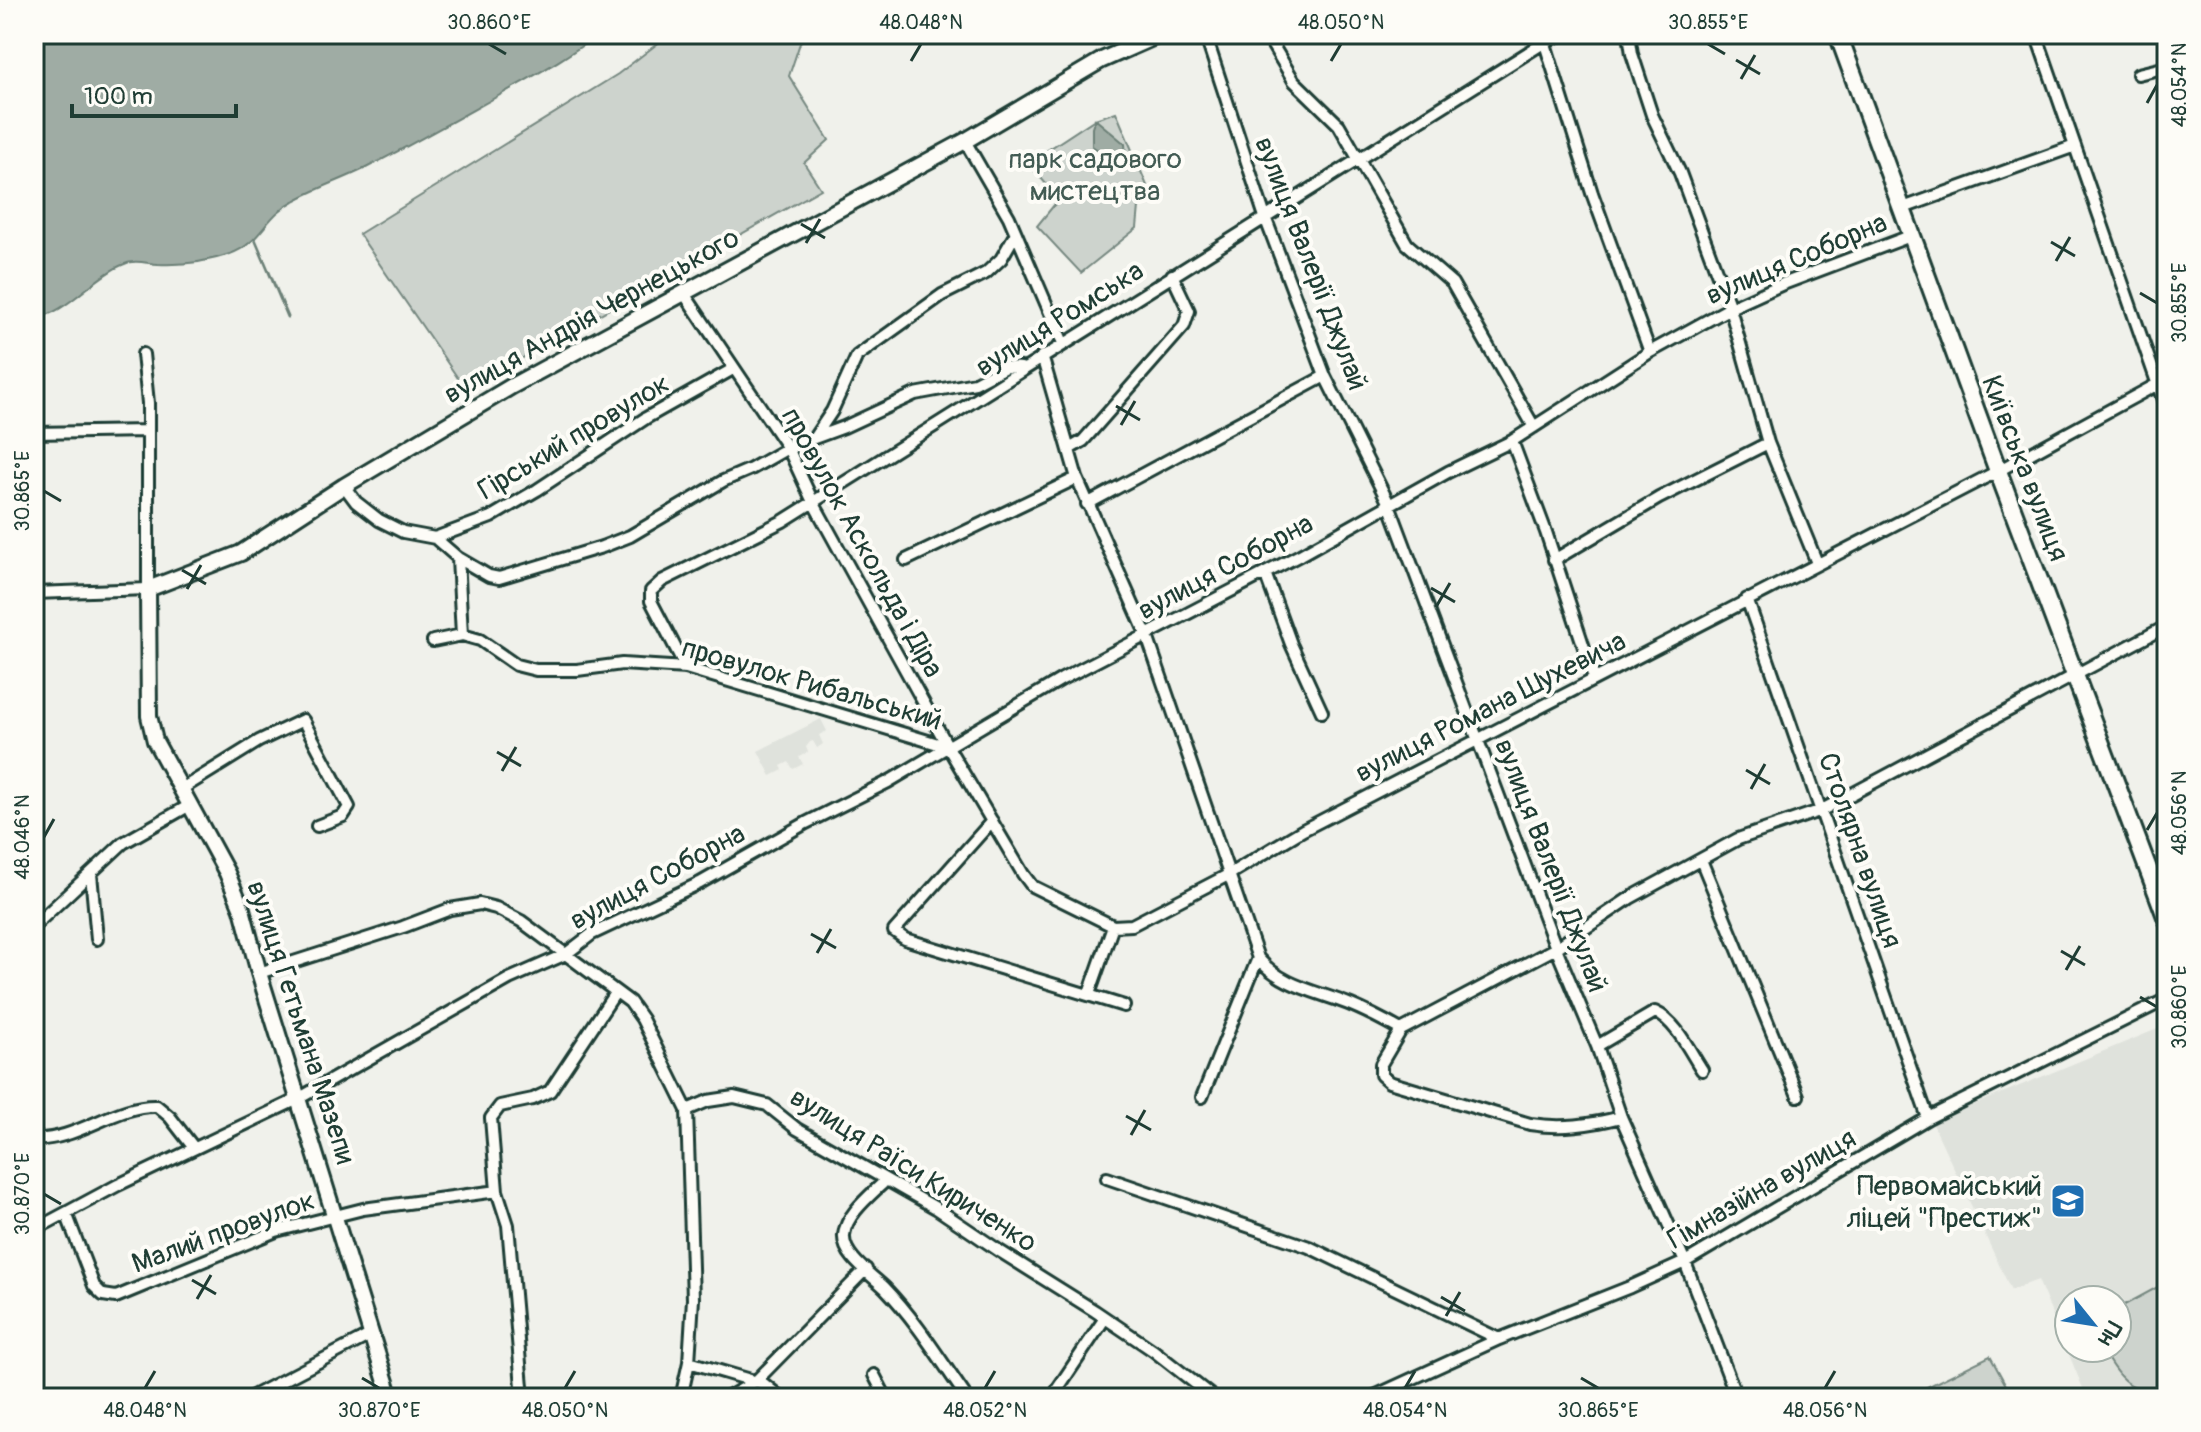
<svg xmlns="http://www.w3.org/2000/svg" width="2201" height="1432" font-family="Pangolin,sans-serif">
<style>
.built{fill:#dfe2dc;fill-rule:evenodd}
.green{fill:#cdd3cd;stroke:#768880;stroke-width:2}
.water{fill:#9faca4;stroke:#6c8077;stroke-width:2}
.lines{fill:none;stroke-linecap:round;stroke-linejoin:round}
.stream{stroke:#6c8077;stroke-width:3}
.street-casing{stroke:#1f3d34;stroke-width:16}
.secondary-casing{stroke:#1f3d34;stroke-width:20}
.primary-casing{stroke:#1f3d34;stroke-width:22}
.street{stroke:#fdfcf7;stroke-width:10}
.secondary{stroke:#fdfcf7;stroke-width:14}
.primary{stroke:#fdfcf7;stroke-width:16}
.ticks{fill:none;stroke:#1f3d34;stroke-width:3}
.labels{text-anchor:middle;stroke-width:8;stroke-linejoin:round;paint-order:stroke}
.park-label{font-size:28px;fill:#425b53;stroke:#fdfcf7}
.street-label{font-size:28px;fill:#1f3d34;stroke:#fdfcf7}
.poi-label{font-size:28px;fill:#1f3d34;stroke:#fdfcf7;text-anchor:end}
.neatline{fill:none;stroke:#1f3d34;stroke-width:3}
.ticks-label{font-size:20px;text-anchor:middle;fill:#1f3d34}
</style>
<rect width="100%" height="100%" fill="#f0f1eb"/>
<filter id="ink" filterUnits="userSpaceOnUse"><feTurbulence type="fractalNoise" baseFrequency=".0125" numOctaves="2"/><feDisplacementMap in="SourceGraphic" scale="16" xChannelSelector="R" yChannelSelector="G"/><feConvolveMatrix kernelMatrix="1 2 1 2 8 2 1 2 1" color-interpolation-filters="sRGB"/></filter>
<g filter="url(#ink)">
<!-- built -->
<path class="built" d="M 821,719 L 827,731 L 819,735 L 823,744 L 817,748 L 813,741 L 810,742 L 806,747 L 808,752 L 799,757 L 803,764 L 793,769 L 789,762 L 781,766 L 783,770 L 771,776 L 758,751 Z
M 2167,1025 L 2167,1398 L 2087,1398 L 2038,1280 L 2011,1290 L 1932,1122 ZM 2069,1300 L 2117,1300 L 2117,1348 L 2069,1348 Z"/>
<!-- green -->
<path class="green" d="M 670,34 L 803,34 L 789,76 L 829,140 L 804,163 L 821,189 L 466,390 L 359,234 L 618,74 Z
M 1116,112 L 1148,188 L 1140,196 L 1137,228 L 1081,273 L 1037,226 L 1059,199 L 1028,163 L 1095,119 Z
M 2167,1282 L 2167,1382 C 2132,1401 2117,1375 2101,1348 L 2117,1348 L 2117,1309 Z
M 1990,1356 L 2013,1398 L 1930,1398 L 1925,1388 Z"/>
<!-- water -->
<path class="water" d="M 34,34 L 598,34 C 567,58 533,76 500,95 C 455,120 411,145 366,168 C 342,180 317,188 294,201 C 264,216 262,243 230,254 C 207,262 181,265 158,264 C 145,263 134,259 122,265 C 93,277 64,316 34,318 Z
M 1095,119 L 1125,144 L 1126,156 L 1113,160 L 1092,146 L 1092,128 Z"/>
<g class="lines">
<!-- stream -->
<path class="stream" d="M 255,239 L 288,317"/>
<defs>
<path id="street" d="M 1205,34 L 1265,217 L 1325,376 L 1389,504 L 1556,948 L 1597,1046 L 1621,1117 L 1685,1262 L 1737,1398
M 1266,34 L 1294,81 L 1339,125 L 1407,244 L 1452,283 L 1534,427
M 1542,34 L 1592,193 L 1650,352
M 1629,34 L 1632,54 L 1652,115 L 1680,173 L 1730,308 L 1768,443 L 1817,563
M 2036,34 L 2167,411
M 2138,74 L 2167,67
M 965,141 L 1009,217 L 1063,343
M 1903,208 L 2075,146
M 683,292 L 788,448 L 813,502 L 948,747 L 1023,874 L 1032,886 L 1113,926 L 1132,925 L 1228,875 L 1303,830 L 1998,471 L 2167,379
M 1042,356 L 1077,478 L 1147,636 L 1258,958 C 1282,987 1317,991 1351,1005 C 1368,1012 1385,1021 1401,1030
M 34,433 L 147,431
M 814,438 L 844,427 L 915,394 L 975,383 L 1005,367 L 1021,368
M 1512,441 L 1546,532 L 1594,678
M 1069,449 L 1083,441 L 1184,326 L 1189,311 L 1172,275
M 344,486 L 356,502 L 379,520 L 403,532 L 435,538 L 458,558 L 462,635
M 1087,504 L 1325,376
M 435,538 L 491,517 L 537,490 L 646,418 L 733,369
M 458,558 L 489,576 L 499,578 L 602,547 L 630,536 L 723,481 L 751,469 L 788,448 L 814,438 L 832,411 L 857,356 L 942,295 L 986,273 L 1001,259 L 1016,233
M 906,560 L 1077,478
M 1554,560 L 1659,498 L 1768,443
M 1265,573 L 1291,644 L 1322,712
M 34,593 L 148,589 L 148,403 L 143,354
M 1747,599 L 1928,1118
M 433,641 L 462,635 L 480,640 L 516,665 L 536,670 L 577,670 L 622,664 L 686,668 L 948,747
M 686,668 L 651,601 L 651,591 L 662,581 L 783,521 L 1545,42 L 1562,34
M 180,790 L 259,741 L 303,720 L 349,807 L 343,816 L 317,826
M 992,821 L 894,931 L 905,939 L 1124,1006
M 1701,860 L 1798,1096
M 91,874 L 97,939
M 34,926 L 123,843 L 190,805
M 259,973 L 403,927 L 450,909 L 480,904 L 496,908 L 521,921 L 630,1002 L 642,1019 L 687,1110 L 693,1299 L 689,1362 L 681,1398
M 1089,994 L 1113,926
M 1401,1030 L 1556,948 L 1630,898 L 1738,839 L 1822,810 L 2167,626
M 1401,1030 L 1381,1064 L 1381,1075 L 1389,1082 L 1530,1124 C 1562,1129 1590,1125 1621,1117
M 1597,1046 L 1655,1012 C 1676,1021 1690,1052 1702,1070
M 1202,1097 L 1258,958
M 687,1110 L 708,1101 L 734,1097 L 767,1105 L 797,1129 L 936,1208 L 1001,1252 L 1095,1311 L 1154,1351 L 1214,1398
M 34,1139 C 75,1142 116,1104 157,1106 L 170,1117 L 194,1148
M 1107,1178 L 1309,1247 L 1499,1339
M 885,1181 C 871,1195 846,1214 844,1235 C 842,1256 872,1275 885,1288 C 916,1320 941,1361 967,1398
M 66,1213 L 94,1286 L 103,1295 L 116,1297 L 276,1231 L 363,1209 L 497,1191
M 34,1230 L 118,1185 L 298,1099 L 509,979 L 566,954 L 592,934 L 700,883 L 806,823 L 888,782 L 1062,679 L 1300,555 L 1448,472 L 1512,441 L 1650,352 L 1730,308 L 1783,284 L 1913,235
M 689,1362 L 764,1384 L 781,1398
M 874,1375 L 886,1398
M 1058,1388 L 1105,1318
M 249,1398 L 372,1334
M 523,1398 L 508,1225 L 497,1191 L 491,1118 L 500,1106 L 533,1099 L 550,1091 L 615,993
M 727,1398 L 756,1381 L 866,1269
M 1370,1398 L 1499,1339 L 1630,1287 L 1685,1262 L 1928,1118 L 2167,999"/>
<path id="secondary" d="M 391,1398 L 259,973 L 242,909 L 227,873 L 155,741 L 149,716 L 148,589 L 241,553 L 344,486 L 512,386 L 965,141 L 1102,60 L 1161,34"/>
<path id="primary" d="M 1838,34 L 1998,471 L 2167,919"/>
</defs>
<!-- street casing -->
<use href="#street" class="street-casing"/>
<!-- secondary casing -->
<use href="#secondary" class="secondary-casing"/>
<!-- primary casing -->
<use href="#primary" class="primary-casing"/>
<!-- street -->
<use href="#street" class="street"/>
<!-- secondary -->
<use href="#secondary" class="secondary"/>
<!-- primary -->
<use href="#primary" class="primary"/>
</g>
</g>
<!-- ticks -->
<path class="ticks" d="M 489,44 L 506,54M 1708,44 L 1725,54M 1736,60 L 1760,74M 911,61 L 921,44M 1331,61 L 1341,44M 1741,79 L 1755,55M 2147,103 L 2157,85M 801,224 L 825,238M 2051,242 L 2075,256M 806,243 L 820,219M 2056,261 L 2070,237M 2140,293 L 2157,303M 1116,406 L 1140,420M 1121,425 L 1135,401M 44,491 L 61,501M 182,570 L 206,584M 1431,588 L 1455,602M 187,589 L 201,565M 1436,607 L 1450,583M 497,752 L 521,766M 1746,770 L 1770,784M 502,771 L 516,747M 1751,789 L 1765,764M 2147,830 L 2157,813M 44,837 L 54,819M 811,934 L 836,948M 2061,951 L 2085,965M 817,953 L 831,929M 2066,970 L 2080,946M 2140,997 L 2157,1007M 1126,1116 L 1151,1130M 1131,1135 L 1145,1110M 44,1194 L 61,1204M 192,1280 L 216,1294M 1441,1297 L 1465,1311M 197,1299 L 211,1275M 1446,1316 L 1460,1292M 362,1378 L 379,1388M 1581,1378 L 1598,1388M 145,1388 L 155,1371M 565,1388 L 575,1371M 985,1388 L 995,1371M 1405,1388 L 1415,1371M 1825,1388 L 1835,1371"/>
<!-- icons -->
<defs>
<symbol id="school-square" viewBox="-11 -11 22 22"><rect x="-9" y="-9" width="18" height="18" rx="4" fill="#1f6fb2" stroke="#fdfcf7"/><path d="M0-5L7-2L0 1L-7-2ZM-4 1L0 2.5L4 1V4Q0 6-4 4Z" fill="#fff"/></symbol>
</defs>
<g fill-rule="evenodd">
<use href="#school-square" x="2048" y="1181" width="40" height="40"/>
</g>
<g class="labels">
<!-- park labels -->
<g class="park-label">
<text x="1095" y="168">парк садового<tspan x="1095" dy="32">мистецтва</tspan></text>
</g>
<!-- street labels -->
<g class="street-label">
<text transform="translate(1796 258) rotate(-23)" y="10">вулиця Соборна</text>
<text transform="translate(1312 263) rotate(69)" y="10">вулиця Валерії Джулай</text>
<text transform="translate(591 315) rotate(-29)" y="10">вулиця Андрія Чернецького</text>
<text transform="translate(1059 318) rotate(-32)" y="10">вулиця Ромська</text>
<text transform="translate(573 436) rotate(-31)" y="10">Гірський провулок</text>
<text transform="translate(2026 468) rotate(69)" y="10">Київська вулиця</text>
<text transform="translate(863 542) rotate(61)" y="10">провулок Аскольда і Діра</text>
<text transform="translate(1225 566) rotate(-28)" y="10">вулиця Соборна</text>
<text transform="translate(812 683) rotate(16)" y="10">провулок Рибальський</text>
<text transform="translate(1490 706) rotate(-27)" y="10">вулиця Романа Шухевича</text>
<text transform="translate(1861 850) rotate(71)" y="10">Столярна вулиця</text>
<text transform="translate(1552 865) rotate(69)" y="10">вулиця Валерії Джулай</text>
<text transform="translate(657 876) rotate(-28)" y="10">вулиця Соборна</text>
<text transform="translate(302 1022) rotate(72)" y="10">вулиця Гетьмана Мазепи</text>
<text transform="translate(914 1169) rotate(32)" y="10">вулиця Раїси Кириченко</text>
<text transform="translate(1761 1188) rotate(-30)" y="10">Гімназійна вулиця</text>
<text transform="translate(223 1231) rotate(-20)" y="10">Малий провулок</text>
</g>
<!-- poi labels -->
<g class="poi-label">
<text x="2042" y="1195">Первомайський<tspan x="2042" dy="32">ліцей "Престиж"</tspan></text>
</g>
</g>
<!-- margin -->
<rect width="2201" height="1432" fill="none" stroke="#fdfcf7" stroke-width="88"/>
<!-- north arrow -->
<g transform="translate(2093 1324) rotate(120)"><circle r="38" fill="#fdfcf7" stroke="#a4b0a9" stroke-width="2"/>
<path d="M0-6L14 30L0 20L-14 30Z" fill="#1f6fb2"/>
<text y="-12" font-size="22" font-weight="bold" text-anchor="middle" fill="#1f3d34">Пн</text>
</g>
<!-- scale -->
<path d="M72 104v12h164v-12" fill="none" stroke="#1f3d34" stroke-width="4"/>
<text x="84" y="104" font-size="24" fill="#1f3d34" stroke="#fdfcf7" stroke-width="6" paint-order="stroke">100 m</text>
<rect x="44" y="44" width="2113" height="1344" class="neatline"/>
<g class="ticks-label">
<text x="489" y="29">30.860°E</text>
<text x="921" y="29">48.048°N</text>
<text x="1341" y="29">48.050°N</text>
<text x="1708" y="29">30.855°E</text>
<text transform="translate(2179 85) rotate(-90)" y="7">48.054°N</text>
<text transform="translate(2179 303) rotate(-90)" y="7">30.855°E</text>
<text transform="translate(22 491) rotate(-90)" y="7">30.865°E</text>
<text transform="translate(2179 813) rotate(-90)" y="7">48.056°N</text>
<text transform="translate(22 837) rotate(-90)" y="7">48.046°N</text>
<text transform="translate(2179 1007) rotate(-90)" y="7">30.860°E</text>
<text transform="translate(22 1194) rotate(-90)" y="7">30.870°E</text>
<text x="145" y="1417">48.048°N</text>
<text x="379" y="1417">30.870°E</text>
<text x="565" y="1417">48.050°N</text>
<text x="985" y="1417">48.052°N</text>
<text x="1405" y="1417">48.054°N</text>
<text x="1598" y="1417">30.865°E</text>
<text x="1825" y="1417">48.056°N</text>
</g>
</svg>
